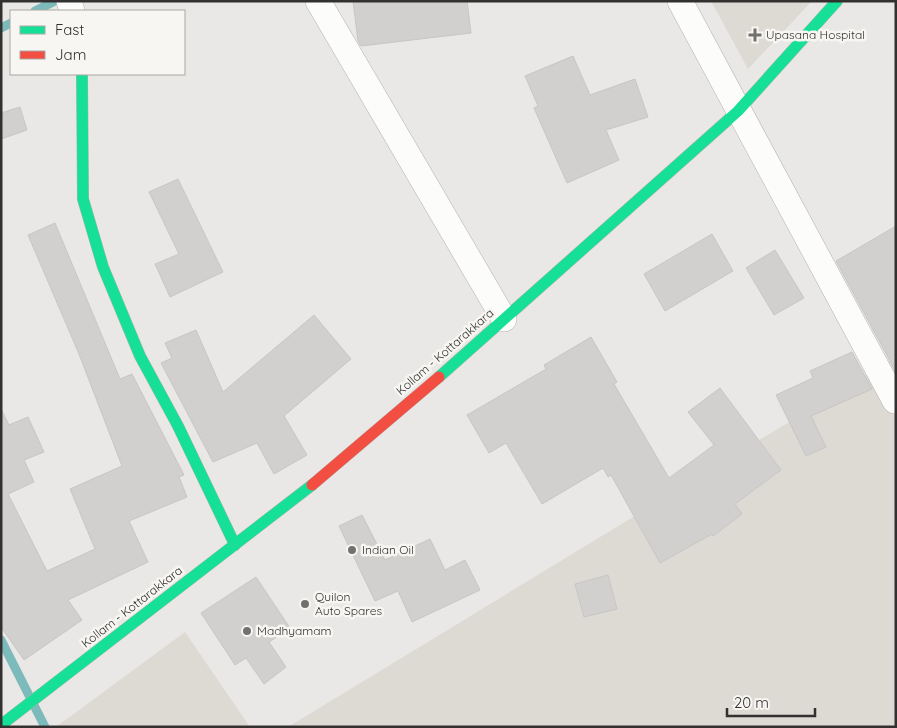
<svg xmlns="http://www.w3.org/2000/svg" width="897" height="728" font-family="Quicksand,sans-serif">
<style>
.built{fill:#dddad3}
.lines{fill:none;stroke-linecap:round;stroke-linejoin:round}
.stream{stroke:#7dbabb;stroke-width:9}
.building{fill:#d1d0cf;stroke:#c7c6c6}
.street-casing{stroke:#b4b3b2;stroke-width:26}
.fast-casing{stroke:#b4b3b2;stroke-width:12}
.jam-casing{stroke:#b4b3b2;stroke-width:12}
.street{stroke:#fcfcfb;stroke-width:25}
.fast{stroke:#16e098;stroke-width:11}
.jam{stroke:#f24e42;stroke-width:11}
.poi-dot{fill:#727170;stroke:#f8f6f2;stroke-width:2}
.labels{text-anchor:middle;stroke-width:5;stroke-linejoin:round;paint-order:stroke}
.poi-label{font-size:12px;fill:#323130;stroke:#f8f6f2;text-anchor:start}
.street-label{font-size:12px;fill:#323130;stroke:#f8f6f2}
</style>
<rect width="100%" height="100%" fill="#e9e8e6"/>
<!-- built -->
<path class="built" d="M 711,1 L 812,1 L 748,69 Z
M 896,357 L 896,727 L 288,727 Z
M 185,632 L 250,727 L 56,727 Z"/>
<g class="lines">
<!-- stream -->
<path class="stream" d="M 35,11 L 55,1
M 1,28 L 11,23
M 1,640 L 45,727"/>
</g>
<!-- building -->
<path class="building" d="M 353,1 L 467,1 L 471,33 L 361,46 L 358,41 Z
M 573,56 L 590,95 L 635,79 L 648,117 L 606,130 L 619,160 L 567,183 L 534,108 L 538,106 L 525,76 Z
M 20,107 L 27,130 L 1,139 L 1,113 Z
M 178,179 L 223,272 L 170,297 L 155,264 L 179,254 L 149,192 Z
M 55,223 L 120,379 L 132,374 L 184,475 L 179,477 L 187,497 L 129,521 L 148,562 L 68,600 L 82,620 L 24,660 L 1,627 L 1,409 L 9,425 L 28,417 L 44,452 L 24,460 L 34,482 L 8,494 L 47,571 L 95,549 L 70,489 L 122,466 L 79,354 L 28,235 Z
M 896,226 L 896,372 L 836,261 Z
M 712,234 L 733,271 L 665,311 L 644,274 Z
M 775,250 L 804,298 L 774,315 L 746,268 Z
M 314,315 L 351,359 L 284,416 L 307,455 L 274,474 L 257,443 L 213,462 L 161,363 L 172,358 L 165,343 L 196,330 L 223,392 Z
M 591,337 L 617,382 L 614,384 L 669,478 L 714,445 L 688,412 L 720,388 L 781,470 L 735,504 L 742,514 L 713,536 L 712,534 L 660,563 L 611,475 L 608,477 L 603,468 L 542,504 L 506,443 L 489,453 L 467,415 L 546,369 L 544,365 Z
M 852,352 L 872,389 L 811,416 L 826,447 L 806,456 L 776,395 L 813,378 L 810,371 Z
M 362,515 L 385,560 L 430,539 L 445,570 L 465,560 L 480,590 L 412,622 L 398,591 L 375,601 L 339,526 Z
M 608,575 L 617,609 L 584,617 L 575,584 Z
M 256,577 L 290,628 L 269,642 L 286,667 L 264,684 L 246,658 L 235,665 L 201,613 Z"/>
<g class="lines">
<defs>
<path id="street" d="M 69,1 L 72,11
M 318,1 L 504,319
M 680,1 L 895,401"/>
<path id="fast" d="M 82,74 L 83,199 L 103,267 L 140,356 L 178,426 L 235,545
M 439,377 L 738,111 L 837,1
M 1,725 L 312,485"/>
<path id="jam" d="M 312,485 L 439,377"/>
</defs>
<!-- street casing -->
<use href="#street" class="street-casing"/>
<!-- fast casing -->
<use href="#fast" class="fast-casing"/>
<!-- jam casing -->
<use href="#jam" class="jam-casing"/>
<!-- street -->
<use href="#street" class="street"/>
<!-- fast -->
<use href="#fast" class="fast"/>
<!-- jam -->
<use href="#jam" class="jam"/>
</g>
<!-- markers -->
<g class="poi-dot">
<path d="M752.5 27.5h5v5h5v5h-5v5h-5v-5h-5v-5h5z"/>
<circle cx="352" cy="550" r="5"/>
<circle cx="305" cy="604" r="5"/>
<circle cx="247" cy="631" r="5"/>
</g>
<g class="labels">
<!-- poi labels -->
<g class="poi-label">
<text x="766" y="39">Upasana Hospital</text>
<text x="362" y="554">Indian Oil</text>
<text x="315" y="601">Quilon<tspan x="315" dy="14">Auto Spares</tspan></text>
<text x="257" y="635">Madhyamam</text>
</g>
<!-- street labels -->
<g class="street-label">
<text transform="translate(445 352) rotate(-41)" y="4">Kollam - Kottarakkara</text>
<text transform="translate(132 607) rotate(-38)" y="4">Kollam - Kottarakkara</text>
</g>
</g>
<!-- border -->
<rect width="897" height="728" fill="none" stroke="#323130" stroke-width="5"/>
<!-- legend -->
<rect x="10" y="10" width="175" height="65" fill="#f8f6f2" stroke="#a9a7a4"/>
<rect x="20" y="26" width="25" height="8" fill="#16e098" stroke="#a9a7a4"/>
<text x="55" y="35" font-size="15" fill="#323130">Fast</text>
<rect x="20" y="51" width="25" height="8" fill="#f24e42" stroke="#a9a7a4"/>
<text x="55" y="60" font-size="15" fill="#323130">Jam</text>
<!-- scale -->
<path d="M727 708v8h88v-8" fill="none" stroke="#323130" stroke-width="2.5"/>
<text x="734" y="708" font-size="15" fill="#323130" stroke="#f8f6f2" stroke-width="4" paint-order="stroke">20 m</text>
</svg>
